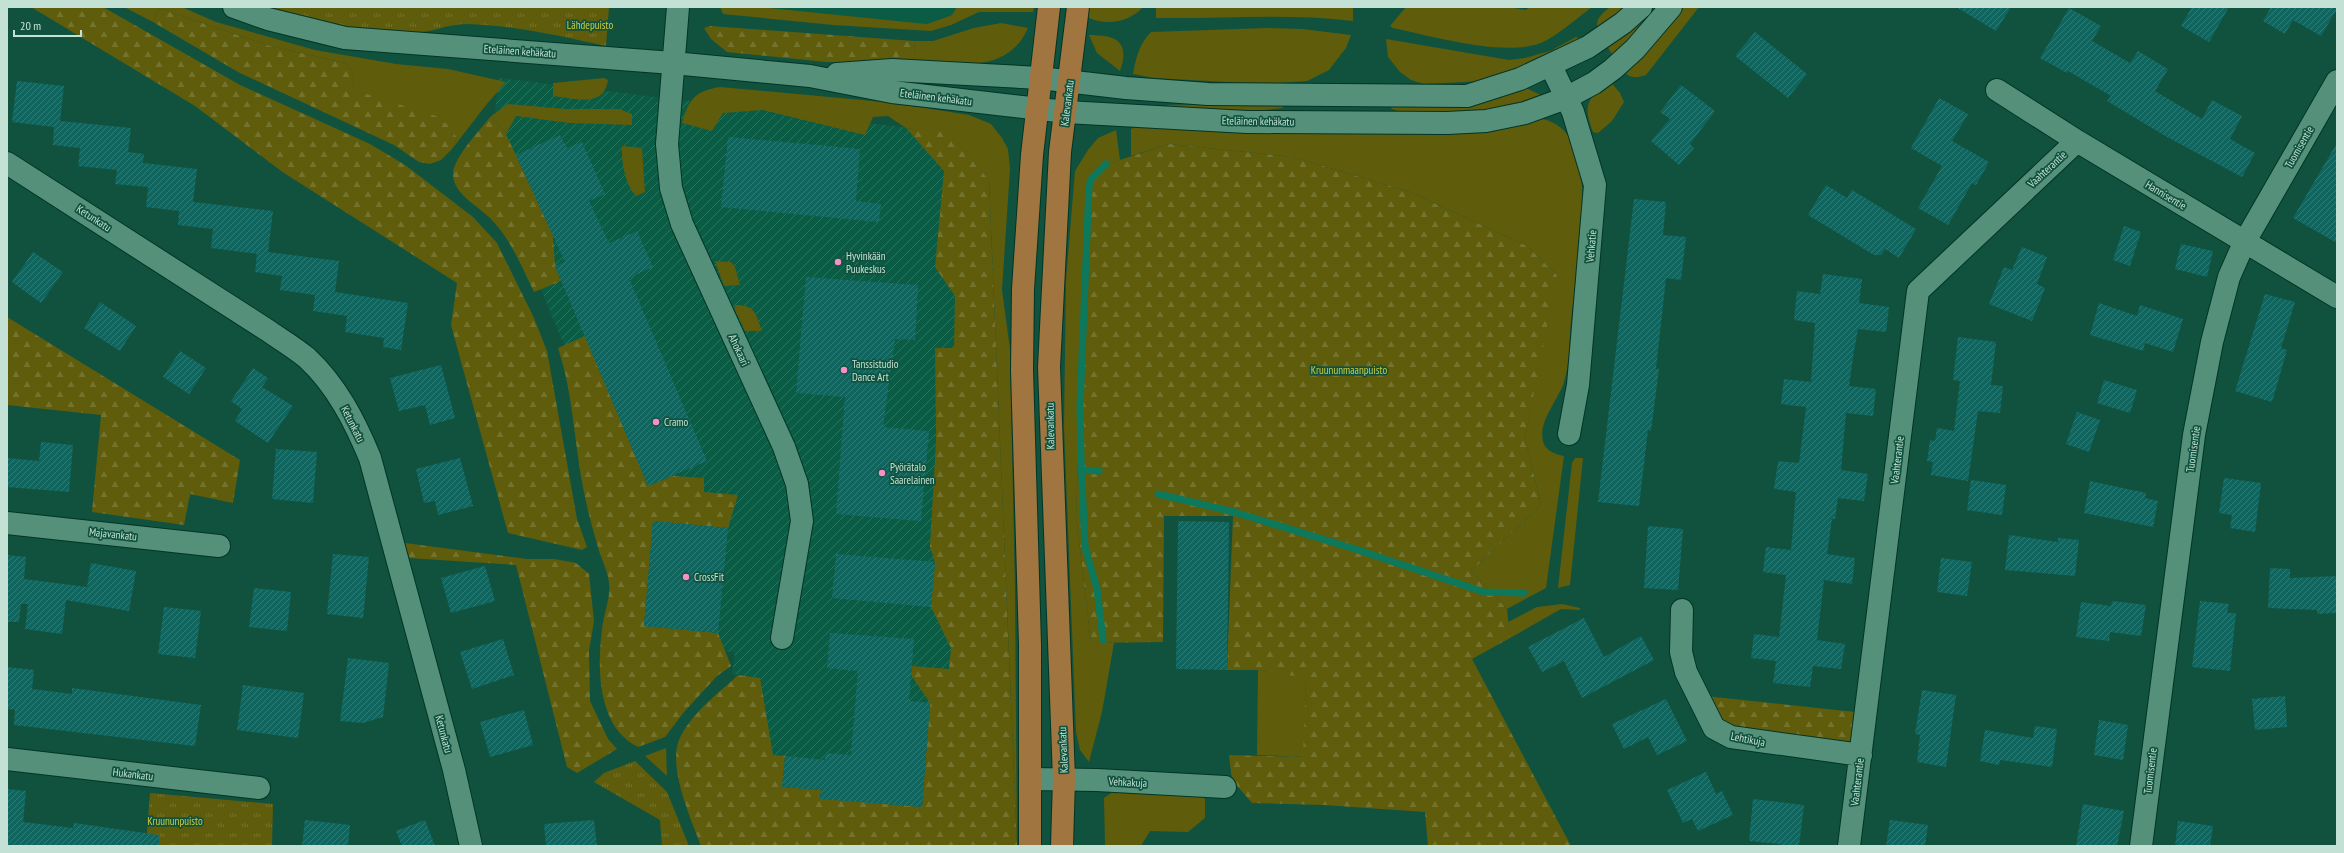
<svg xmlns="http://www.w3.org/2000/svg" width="2344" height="853" font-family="'PT Sans Narrow',sans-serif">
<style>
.built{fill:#0b5c45}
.industrial{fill:url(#industrial-furrows)}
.grass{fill:#5f5c0c}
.forest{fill:url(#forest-firs)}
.park{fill:url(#park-tufts)}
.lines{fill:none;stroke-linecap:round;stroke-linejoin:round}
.stream{stroke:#0d785b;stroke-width:7}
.building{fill:url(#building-hatch)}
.minor-casing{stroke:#023526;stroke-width:24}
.major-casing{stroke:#023526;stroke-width:24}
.minor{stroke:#55917a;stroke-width:22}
.major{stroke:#a07540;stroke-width:22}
.poi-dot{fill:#f98fc8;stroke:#11523e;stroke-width:1.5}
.labels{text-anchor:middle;stroke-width:3.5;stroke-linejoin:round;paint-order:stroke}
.park-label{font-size:11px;fill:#cfcb3e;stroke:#11523e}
.street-label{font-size:11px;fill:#c3e1d4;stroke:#11523e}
.poi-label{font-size:11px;fill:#c3e1d4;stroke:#11523e;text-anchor:start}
</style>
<defs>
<pattern id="industrial-furrows" width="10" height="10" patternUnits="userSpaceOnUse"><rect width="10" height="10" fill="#0b5c45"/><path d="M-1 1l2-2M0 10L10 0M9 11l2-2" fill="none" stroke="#2d735f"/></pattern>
<pattern id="forest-firs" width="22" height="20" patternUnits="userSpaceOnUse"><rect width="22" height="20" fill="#5f5c0c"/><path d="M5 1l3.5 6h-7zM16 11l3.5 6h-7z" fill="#74732e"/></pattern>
<pattern id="park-tufts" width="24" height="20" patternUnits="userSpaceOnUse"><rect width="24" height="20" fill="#5f5c0c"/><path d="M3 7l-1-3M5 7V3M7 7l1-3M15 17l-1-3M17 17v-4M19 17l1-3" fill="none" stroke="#74732e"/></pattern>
<pattern id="building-hatch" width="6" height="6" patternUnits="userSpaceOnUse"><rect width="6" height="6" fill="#10655f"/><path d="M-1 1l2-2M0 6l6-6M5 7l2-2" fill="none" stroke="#317b75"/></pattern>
</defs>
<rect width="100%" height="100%" fill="#11523e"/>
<!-- built -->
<path class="built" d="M 760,7 L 972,7 L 927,24 Z"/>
<!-- industrial -->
<path class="industrial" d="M 499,78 L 950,133 L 989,180 L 950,834 L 765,811 L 760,678 L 732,674 L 735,652 L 629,643 L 630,503 L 489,165 Z"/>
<!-- grass -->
<path class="grass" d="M 124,7 L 182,7 L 216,22 L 315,50 L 396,64 L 448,69 L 506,82 L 486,105 L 452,149 L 457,138 L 386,101 L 354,90 L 353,72 L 345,63 L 270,46 L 158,8 L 153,22 Z
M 720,7 L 760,7 L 927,24 L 952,15 L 957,7 L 1034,7 L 1033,12 L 979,12 L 951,25 L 931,31 L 833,25 L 723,14 Z
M 1088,7 L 1143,7 C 1130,22 1107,26 1089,18 L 1087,16 Z
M 1156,7 L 1353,7 L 1353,21 C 1288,13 1221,19 1156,18 Z
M 1406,7 L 1509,7 L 1526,10 L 1529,7 L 1592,7 C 1577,18 1563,31 1547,40 C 1512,60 1432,36 1393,28 L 1390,26 Z
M 1610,7 L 1625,7 L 1598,31 C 1594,19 1602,14 1610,7 Z
M 1656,7 L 1662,7 L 1614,58 L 1606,44 Z
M 1682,7 L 1699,7 L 1646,75 C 1637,78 1629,79 1623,70 L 1661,32 Z
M 1001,23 L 1028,28 C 1007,75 958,63 916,62 L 914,41 L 933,41 L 974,28 Z
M 1267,28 L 1302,29 L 1351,35 L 1346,48 L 1329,70 L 1307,81 L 1263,84 L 1154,78 L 1133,74 C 1136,58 1139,44 1151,32 Z
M 1089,35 C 1114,35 1131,40 1120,71 L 1097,53 Z
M 1576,37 L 1582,40 L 1561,52 L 1483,81 L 1424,84 L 1411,80 L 1400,72 L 1388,57 L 1386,39 L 1509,60 L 1525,58 L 1550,51 Z
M 604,78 L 608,80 C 604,109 573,98 553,96 L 553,83 Z
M 1610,81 L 1620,93 L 1624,102 L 1612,121 L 1598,133 L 1593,132 C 1582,104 1588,98 1610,81 Z
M 720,87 L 894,103 L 969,115 L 991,124 L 1002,138 L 1008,149 L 1010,169 L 1002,290 L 1010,349 L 1015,590 L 1017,844 L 989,180 L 950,134 L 906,128 L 888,116 L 873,117 L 865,135 L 763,110 L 723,113 L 712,131 L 682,123 C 689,99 695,91 720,87 Z
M 1516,89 L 1528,89 L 1543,96 L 1520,105 L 1465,113 L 1403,113 L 1392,109 L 1386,102 Z
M 1254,103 L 1283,103 L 1283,108 L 1244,112 L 1167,109 L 1167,105 Z
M 508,104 L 565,109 L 619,109 L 632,114 L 632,125 L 569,123 L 516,116 L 506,134 L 491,116 Z
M 1539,118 C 1552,121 1563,126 1570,139 C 1595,185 1576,271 1571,322 C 1569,341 1570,364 1564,382 C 1558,401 1538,421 1543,441 C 1545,451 1555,454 1564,456 L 1546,588 L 1507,609 L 1471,571 L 1541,505 L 1525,438 L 1556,274 L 1527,246 L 1410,192 L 1293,157 L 1169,144 L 1131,156 L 1131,129 L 1135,127 Z
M 1116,130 L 1120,160 L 1090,170 L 1089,186 L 1076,515 L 1091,643 L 1114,643 L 1102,712 L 1089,762 L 1080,750 L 1076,732 L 1064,426 L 1066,280 L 1075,171 L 1088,150 L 1098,138 Z
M 622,146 L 642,148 L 645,192 L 636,196 C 625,185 621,161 622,146 Z
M 715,261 L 731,262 L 735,267 L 740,285 L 724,286 Z
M 736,305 C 755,305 756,314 762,331 L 745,331 L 734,308 Z
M 1575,458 L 1583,458 L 1570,585 L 1558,588 L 1572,463 Z
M 1562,604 L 1580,608 L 1580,610 L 1561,609 L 1510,638 L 1508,622 L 1537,607 Z
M 1258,670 L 1306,677 L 1304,757 L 1257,755 Z
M 666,748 L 667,776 L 645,756 Z
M 1114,791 L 1200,794 L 1205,799 L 1205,818 L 1188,832 L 1150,831 L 1141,846 L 1105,846 L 1104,798 Z"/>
<!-- forest -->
<path class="forest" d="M 31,7 L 103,7 L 240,85 L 370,144 L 405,165 L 473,217 L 497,243 L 534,318 L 547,351 L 577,519 L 587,547 L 582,550 L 508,533 L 451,325 L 457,283 L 284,173 L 195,106 Z
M 158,8 L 270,46 L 345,63 L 353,72 L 354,90 L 436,116 L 448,125 L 457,138 L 452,149 L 441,160 L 430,164 L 419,162 L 394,145 L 238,72 L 153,22 Z
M 711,26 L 914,41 L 916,62 L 826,62 L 727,52 L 711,39 L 704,28 Z
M 491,116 L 506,134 L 553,235 L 555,266 L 561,281 L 534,292 C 522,267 511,240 492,220 C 480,207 454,195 453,175 C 452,159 481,129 491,116 Z
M 906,128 L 950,133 L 989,180 L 1017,846 L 701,846 C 691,819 668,768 679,740 C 690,714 719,693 738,675 L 760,678 L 773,755 L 785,756 L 782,787 L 821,790 L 820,798 L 922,807 L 930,703 L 911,675 L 912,666 L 949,669 L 951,648 L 931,607 L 935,563 L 930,547 L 936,441 L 935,348 L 954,348 L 955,296 L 935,267 L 944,171 Z
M 1169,144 L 1293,157 L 1410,192 L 1527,246 L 1557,275 L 1525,438 L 1541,505 L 1471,571 L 1507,609 L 1510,638 L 1472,659 L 1571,846 L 1428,846 L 1425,812 L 1324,805 L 1252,803 L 1232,780 L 1229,755 L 1303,757 L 1306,678 L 1258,670 L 1227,670 L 1233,516 L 1164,516 L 1163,642 L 1091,643 L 1076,515 L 1089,170 Z
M 7,317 L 240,460 L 233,503 L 190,494 L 184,525 L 92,512 L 101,415 L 7,405 Z
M 585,336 L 648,486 L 672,476 L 704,478 L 704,492 L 738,495 L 728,528 L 653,521 L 644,626 L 718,633 L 731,666 L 717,676 L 684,712 L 665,737 L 638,747 C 595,726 597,662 603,622 C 606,607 612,592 608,577 C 606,568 602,560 599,551 C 593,530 587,509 583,487 C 574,440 573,393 558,348 Z
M 405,543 L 527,559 L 554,559 L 576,563 L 589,574 L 594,621 L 589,651 L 590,701 L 608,739 L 617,749 L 577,773 L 567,767 L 516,565 L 408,558 Z
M 1705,696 L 1855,712 L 1852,743 C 1829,740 1734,733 1721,719 C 1715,713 1710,703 1705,696 Z"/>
<!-- park -->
<path class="park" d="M 270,7 L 609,7 L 606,46 C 560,36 513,25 466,24 C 448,24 430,33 412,33 C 363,34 316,21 270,7 Z
M 635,761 L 667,792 L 689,846 L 662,846 L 660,820 L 594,782 L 604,773 Z
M 150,793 L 273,804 L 272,846 L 146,846 Z"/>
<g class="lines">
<!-- stream -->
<path class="stream" d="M 1082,470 L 1099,471
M 1158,494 L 1234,512 L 1355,549 L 1484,592 L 1524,593
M 1103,640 L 1097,589 L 1085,547 L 1081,458 L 1080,406 L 1089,186 L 1091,179 L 1106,164"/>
</g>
<!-- building -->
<path class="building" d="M 1956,7 L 2011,7 L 1996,31 Z
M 2192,7 L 2229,7 L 2209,42 L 2181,26 Z
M 2271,7 L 2337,7 L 2337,9 L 2321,36 L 2293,20 L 2285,34 L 2263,21 Z
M 2069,8 L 2101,26 L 2092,41 L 2130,63 L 2138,51 L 2168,69 L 2155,91 L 2202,119 L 2212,100 L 2242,116 L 2230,139 L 2255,153 L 2242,177 L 2167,137 L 2107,101 L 2111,96 L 2068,71 L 2067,73 L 2040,58 Z
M 1755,32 L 1807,74 L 1788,98 L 1735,56 Z
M 17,81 L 64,86 L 60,121 L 131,128 L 128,152 L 144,154 L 143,163 L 197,169 L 193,202 L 273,211 L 268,252 L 339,261 L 335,292 L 408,303 L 401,350 L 383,347 L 384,338 L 345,332 L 347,316 L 313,311 L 315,295 L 280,290 L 282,276 L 255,272 L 257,254 L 211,248 L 213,229 L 178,225 L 179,211 L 146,207 L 148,187 L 115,184 L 117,170 L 78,166 L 80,148 L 53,145 L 54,127 L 12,122 Z
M 1681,85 L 1715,111 L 1690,144 L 1694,148 L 1679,165 L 1651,141 L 1670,119 L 1660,112 Z
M 1939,98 L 1968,114 L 1952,141 L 1989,162 L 1976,185 L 1972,183 L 1948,225 L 1918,208 L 1942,166 L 1911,148 Z
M 560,135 L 567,148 L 582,142 L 605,194 L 589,201 L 609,243 L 637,231 L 653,267 L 629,278 L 707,461 L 648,486 L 555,266 L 565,262 L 516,155 Z
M 728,137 L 860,149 L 856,201 L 881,204 L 879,222 L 721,207 Z
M 2337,143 L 2337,243 L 2293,218 Z
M 1826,185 L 1847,198 L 1852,190 L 1916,229 L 1899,258 L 1885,249 L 1881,255 L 1874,255 L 1808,215 Z
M 1634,199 L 1666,202 L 1663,235 L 1686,237 L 1681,280 L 1666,278 L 1656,369 L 1659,369 L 1651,431 L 1648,430 L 1639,506 L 1598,502 Z
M 2124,226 L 2141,232 L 2130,266 L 2113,260 Z
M 2181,244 L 2213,251 L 2207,277 L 2175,269 Z
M 2022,247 L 2047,257 L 2037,284 L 2045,288 L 2032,321 L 1989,304 L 2004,267 L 2012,270 Z
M 33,252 L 63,272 L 41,303 L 12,282 Z
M 1823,274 L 1862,279 L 1859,303 L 1889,307 L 1886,332 L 1858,329 L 1854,351 L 1849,386 L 1876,389 L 1873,416 L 1846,413 L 1841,470 L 1868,474 L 1864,501 L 1838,498 L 1835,519 L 1832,519 L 1827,554 L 1855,558 L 1852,584 L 1824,580 L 1817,640 L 1845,644 L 1841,669 L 1813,666 L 1810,687 L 1773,683 L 1776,661 L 1751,658 L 1754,634 L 1779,637 L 1786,575 L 1763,572 L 1766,547 L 1791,550 L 1796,492 L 1774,489 L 1778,461 L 1799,463 L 1806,407 L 1781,404 L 1784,379 L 1811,382 L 1815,323 L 1794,320 L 1797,291 L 1820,294 Z
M 806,277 L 918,285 L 915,340 L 895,339 L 883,427 L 929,431 L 921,521 L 836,514 L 845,397 L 796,393 Z
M 2265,294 L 2295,302 L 2281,348 L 2287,350 L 2272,402 L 2235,391 Z
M 100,302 L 136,326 L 120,351 L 84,328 Z
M 2099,303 L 2137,316 L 2140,305 L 2183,319 L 2173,352 L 2145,343 L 2143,351 L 2090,335 Z
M 1958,337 L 1996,342 L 1991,385 L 2003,386 L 2000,413 L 1978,411 L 1968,481 L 1931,475 L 1933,462 L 1927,461 L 1930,440 L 1935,441 L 1937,428 L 1954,431 L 1960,381 L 1953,380 Z
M 180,351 L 206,368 L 189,394 L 163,377 Z
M 441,365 L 455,418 L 430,425 L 425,405 L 399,411 L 390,378 Z
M 253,368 L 268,378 L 262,387 L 293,406 L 268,443 L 235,421 L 242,409 L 231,401 Z
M 2104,380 L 2137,390 L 2130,413 L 2097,403 Z
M 2077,412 L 2100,420 L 2089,452 L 2066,444 Z
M 41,442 L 73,445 L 69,492 L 7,487 L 7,458 L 39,461 Z
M 276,449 L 317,452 L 313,503 L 272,499 Z
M 460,458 L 473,506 L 438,515 L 435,501 L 424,503 L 416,469 Z
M 2224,478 L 2261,483 L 2255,532 L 2230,528 L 2232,515 L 2219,513 Z
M 1971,480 L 2006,485 L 2002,515 L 1967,510 Z
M 2090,481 L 2146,493 L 2145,498 L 2158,501 L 2153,527 L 2084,513 Z
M 653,521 L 728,528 L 718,633 L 644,626 Z
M 1178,521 L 1229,522 L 1227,670 L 1176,669 Z
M 1648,526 L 1683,529 L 1678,590 L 1644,588 Z
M 2009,535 L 2058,542 L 2058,538 L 2079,540 L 2075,576 L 2005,570 Z
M 333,554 L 369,557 L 363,618 L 327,614 Z
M 836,554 L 935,562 L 931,607 L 832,598 Z
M 7,555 L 26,557 L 24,579 L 87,587 L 91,563 L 136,571 L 129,611 L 66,600 L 62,634 L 25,629 L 28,604 L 21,604 L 19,622 L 7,622 Z
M 1941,558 L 1972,562 L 1967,596 L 1937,592 Z
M 485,566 L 495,601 L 451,613 L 441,578 Z
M 2270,568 L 2290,569 L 2290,578 L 2337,576 L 2337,613 L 2317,614 L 2317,610 L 2268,608 Z
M 254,588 L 291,592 L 287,631 L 249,627 Z
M 2112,601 L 2146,605 L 2141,636 L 2110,632 L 2109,641 L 2076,637 L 2081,602 L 2111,606 Z
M 2200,601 L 2229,604 L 2227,613 L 2236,613 L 2230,671 L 2192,667 Z
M 164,607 L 201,611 L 195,658 L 158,654 Z
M 1584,618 L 1604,657 L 1641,636 L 1654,660 L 1582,698 L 1564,661 L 1542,672 L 1528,647 Z
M 830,633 L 914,639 L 909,701 L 930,703 L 922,807 L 820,799 L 821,790 L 782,787 L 785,756 L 825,760 L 825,753 L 851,755 L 858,671 L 827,668 Z
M 503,639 L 514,675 L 472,689 L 460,652 Z
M 348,658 L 389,663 L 383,717 L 363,723 L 340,721 Z
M 7,667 L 34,670 L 32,689 L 72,694 L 72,688 L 201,705 L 195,746 L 14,725 L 15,710 L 7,709 Z
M 243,685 L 304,693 L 298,738 L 237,730 Z
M 1922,690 L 1956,695 L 1946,767 L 1917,762 L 1920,735 L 1915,734 Z
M 2285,696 L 2287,727 L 2255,730 L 2252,699 Z
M 1666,699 L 1687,741 L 1657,755 L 1648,737 L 1624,749 L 1612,724 Z
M 524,710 L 533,745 L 490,757 L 480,722 Z
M 2099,720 L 2128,725 L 2123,760 L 2094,755 Z
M 2035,726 L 2057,729 L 2052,767 L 2000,760 L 1999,765 L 1980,761 L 1985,730 L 2033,738 Z
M 1706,772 L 1716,794 L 1722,791 L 1733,815 L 1698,831 L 1692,819 L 1683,823 L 1667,790 Z
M 7,789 L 26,791 L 23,822 L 73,828 L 74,823 L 159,835 L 159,846 L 7,846 Z
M 1753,799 L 1804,805 L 1799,846 L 1780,846 L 1780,844 L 1749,841 Z
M 2083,804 L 2124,811 L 2117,846 L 2076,846 Z
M 305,820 L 350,825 L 348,846 L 302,846 Z
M 425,820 L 435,846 L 402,846 L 396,831 Z
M 594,820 L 597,846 L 546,846 L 544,824 Z
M 1890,820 L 1928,825 L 1925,846 L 1886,846 Z
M 2178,821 L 2213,826 L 2210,846 L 2175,846 Z"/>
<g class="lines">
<defs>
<path id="minor" d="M 234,7 L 268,19 L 345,38 L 673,63 L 810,76 L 892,92 L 1066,112 L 1247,122 L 1447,123 L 1486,121 L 1525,113 L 1566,98 L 1594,83 L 1613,69 L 1635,49 L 1671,7
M 678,7 L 667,144 L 671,188 L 682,224 L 784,447 L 797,484 L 802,521 L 782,638
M 1551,66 L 1573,112 L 1595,185 L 1578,385 L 1569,434
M 837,74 L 892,70 L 1040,78 L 1126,88 L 1208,94 L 1467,96 L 1520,79 L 1588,47 L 1623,23 L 1641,7
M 1997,90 L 2077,141 L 2337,297
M 7,163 L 267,330 C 280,339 295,348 307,358 C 337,386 355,422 370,458 L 454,770 L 471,846
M 7,523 L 219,546
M 1682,610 L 1681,652 L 1686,672 L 1714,728 L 1731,737 L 1861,755
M 7,759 L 259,788
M 1030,779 L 1097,780 L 1225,787
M 1849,846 L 1918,291 L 2077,141
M 2141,846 L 2194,435 L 2212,342 L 2229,277 L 2244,243 L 2337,81"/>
<path id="major" d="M 1030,846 L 1030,645 L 1022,370 L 1023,289 L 1032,155 L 1049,7
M 1062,846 L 1064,779 L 1049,367 L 1060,152 L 1078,7"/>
</defs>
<!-- minor casing -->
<use href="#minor" class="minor-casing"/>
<!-- major casing -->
<use href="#major" class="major-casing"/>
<!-- minor -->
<use href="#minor" class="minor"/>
<!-- major -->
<use href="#major" class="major"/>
</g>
<!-- markers -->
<g class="poi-dot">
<circle cx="838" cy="262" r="4"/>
<circle cx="844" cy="370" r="4"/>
<circle cx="656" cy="422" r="4"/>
<circle cx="882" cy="473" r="4"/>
<circle cx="686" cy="577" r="4"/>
</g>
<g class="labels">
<!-- park labels -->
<g class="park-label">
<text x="590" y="29">Lähdepuisto</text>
<text x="1349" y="374">Kruununmaanpuisto</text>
<text x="175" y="825">Kruununpuisto</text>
</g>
<!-- street labels -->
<g class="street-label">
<text transform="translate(520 51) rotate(4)" y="4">Eteläinen kehäkatu</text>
<text transform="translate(936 97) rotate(7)" y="4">Eteläinen kehäkatu</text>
<text transform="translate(1067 103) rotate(-83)" y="4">Kalevankatu</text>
<text transform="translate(1258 121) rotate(1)" y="4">Eteläinen kehäkatu</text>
<text transform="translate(2299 147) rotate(-60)" y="4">Tuomisentie</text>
<text transform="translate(2047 169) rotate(-43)" y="4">Vaahterantie</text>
<text transform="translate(2166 195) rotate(31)" y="4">Hannisentie</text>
<text transform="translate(94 218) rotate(33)" y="4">Ketunkatu</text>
<text transform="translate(1591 246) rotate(-85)" y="4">Vehkatie</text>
<text transform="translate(739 350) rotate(65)" y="4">Ahokaari</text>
<text transform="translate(353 424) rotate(63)" y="4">Ketunkatu</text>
<text transform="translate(1050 426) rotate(-91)" y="4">Kalevankatu</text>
<text transform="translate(2193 449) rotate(-82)" y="4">Tuomisentie</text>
<text transform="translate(1897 460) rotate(-83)" y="4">Vaahterantie</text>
<text transform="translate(113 534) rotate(6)" y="4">Majavankatu</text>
<text transform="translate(444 734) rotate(75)" y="4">Ketunkatu</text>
<text transform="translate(1748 739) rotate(11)" y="4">Lehtikuja</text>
<text transform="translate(1063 750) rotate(-92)" y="4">Kalevankatu</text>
<text transform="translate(2150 771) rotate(-83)" y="4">Tuomisentie</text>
<text transform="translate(133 774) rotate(7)" y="4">Hukankatu</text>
<text transform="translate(1128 782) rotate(3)" y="4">Vehkakuja</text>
<text transform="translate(1857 782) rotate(-83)" y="4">Vaahterantie</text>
</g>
<!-- poi labels -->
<g class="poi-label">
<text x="846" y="260">Hyvinkään<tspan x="846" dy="13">Puukeskus</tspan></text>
<text x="852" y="368">Tanssistudio<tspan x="852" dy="13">Dance Art</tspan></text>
<text x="664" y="426">Cramo</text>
<text x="890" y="471">Pyörätalo<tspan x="890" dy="13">Saarelainen</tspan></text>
<text x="694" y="581">CrossFit</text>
</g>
</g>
<!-- border -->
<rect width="2344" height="853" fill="none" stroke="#c3e1d4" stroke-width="16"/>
<!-- scale -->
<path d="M14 30v6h67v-6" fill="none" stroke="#c3e1d4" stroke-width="2"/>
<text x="20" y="30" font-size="12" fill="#c3e1d4" stroke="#11523e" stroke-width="3" paint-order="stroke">20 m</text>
</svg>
